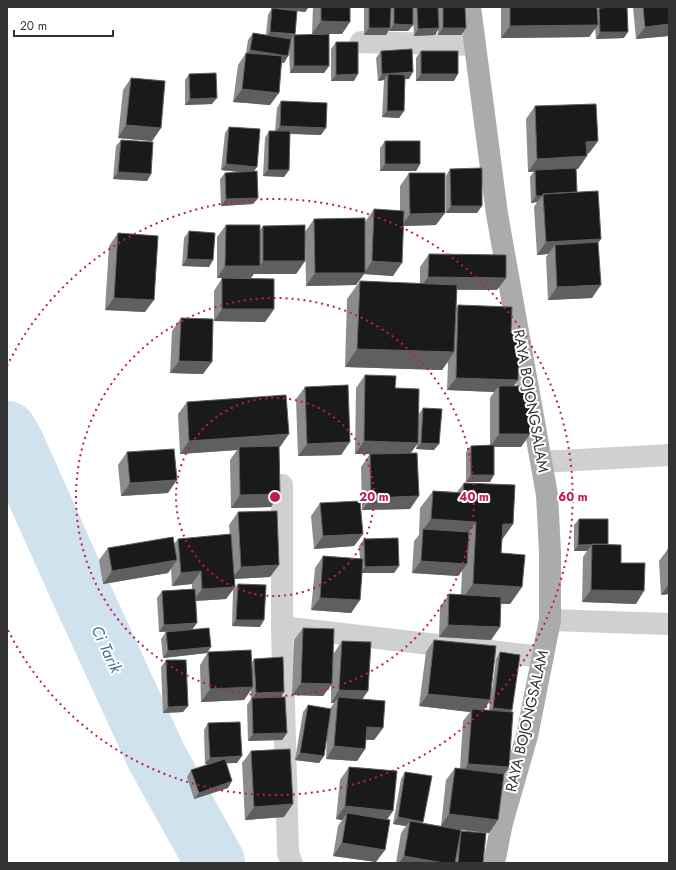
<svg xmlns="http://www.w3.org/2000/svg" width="676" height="870" font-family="Jost,sans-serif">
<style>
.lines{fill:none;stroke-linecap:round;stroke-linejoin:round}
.river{stroke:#cfe2ee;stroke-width:60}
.minor{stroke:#d0d0d0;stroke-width:22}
.major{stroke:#ababab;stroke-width:22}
.wall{fill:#8c8c8c;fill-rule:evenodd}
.shaded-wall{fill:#5f5f5f}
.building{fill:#1a1a1a;stroke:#5f5f5f}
.ring{fill:none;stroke:#c2185b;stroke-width:2;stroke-dasharray:2 4}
.labels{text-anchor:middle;stroke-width:4;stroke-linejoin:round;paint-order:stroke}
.street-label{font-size:15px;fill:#333;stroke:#fff}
.water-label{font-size:16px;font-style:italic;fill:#3f7597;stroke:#fff}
.centre{fill:#c2185b;stroke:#fff;stroke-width:2}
.ring-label{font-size:12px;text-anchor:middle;font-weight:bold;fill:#c2185b;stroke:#fff;stroke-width:4;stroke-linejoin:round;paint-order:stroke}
</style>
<rect width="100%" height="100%" fill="#fff"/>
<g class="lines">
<!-- river -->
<path class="river" d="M 7,431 L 14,443 L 82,595 L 157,758 L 215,862 L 215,863"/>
<!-- minor -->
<path class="minor" d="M 361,42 L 475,45
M 542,462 L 669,455
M 282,485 L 282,627 L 288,853 L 292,863
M 550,620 L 669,624
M 282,627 L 543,657"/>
<!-- major -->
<path class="major" d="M 470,7 L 497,214 L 547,495 L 550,552 L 550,620 L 527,736 L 502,823 L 494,863"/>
</g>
<!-- wall -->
<path class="wall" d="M 269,7 L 309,7 L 305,12 L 297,11 L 295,34 L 329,66 L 324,73 L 290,73 L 289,50 L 288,56 L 284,63 L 282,63 L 270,105 L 233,102 L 238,65 L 246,53 L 248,40 L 253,33 L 266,35 L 268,15 L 272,8 L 278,9 Z
M 313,7 L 350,7 L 342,34 L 312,34 Z
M 364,7 L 465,7 L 466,28 L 461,35 L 438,35 L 438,29 L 435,35 L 414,36 L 413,15 L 413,25 L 408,31 L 389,31 L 389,30 L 386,35 L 364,35 Z
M 501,7 L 597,7 L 597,10 L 599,8 L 624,38 L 596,39 L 595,28 L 589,37 L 501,38 Z
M 633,7 L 669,7 L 669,36 L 636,39 Z
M 336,42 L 354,81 L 331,81 L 331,49 Z
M 381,51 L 409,79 L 405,79 L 404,111 L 399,118 L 382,117 L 384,80 L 378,81 L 376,58 Z
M 421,51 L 454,81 L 416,81 L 416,58 Z
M 189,74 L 212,104 L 185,105 L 185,80 Z
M 131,78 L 161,128 L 152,141 L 118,138 L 123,90 Z
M 281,101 L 321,135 L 290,134 L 289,170 L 284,177 L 263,176 L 265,138 L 269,131 L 275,131 L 277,108 Z
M 535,106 L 598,141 L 589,153 L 587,154 L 578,169 L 576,169 L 577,192 L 601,239 L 598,242 L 592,298 L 548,300 L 546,257 L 548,254 L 537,255 L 534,207 L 537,202 L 531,203 L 530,177 L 534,171 L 528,172 L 526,119 Z
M 229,127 L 257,167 L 254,171 L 258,198 L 253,204 L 221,206 L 220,179 L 225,173 L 238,172 L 221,170 L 225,133 Z
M 121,140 L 151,174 L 147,181 L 113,179 L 116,146 Z
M 385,141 L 420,164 L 416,171 L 380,171 L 380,148 Z
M 450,169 L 477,213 L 446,213 L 446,176 Z
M 409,173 L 436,225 L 404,226 L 393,276 L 364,274 L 356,285 L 306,286 L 305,232 L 314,219 L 365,229 L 365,222 L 374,209 L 400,211 L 400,186 Z
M 226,225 L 260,230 L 263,226 L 305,261 L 296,274 L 254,273 L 251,278 L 217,278 L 217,237 Z
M 189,231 L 213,260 L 209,267 L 182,266 L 184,238 Z
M 118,233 L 145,312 L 105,310 L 109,246 Z
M 429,254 L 497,290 L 457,290 L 456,308 L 458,305 L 511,333 L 514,386 L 530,434 L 521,447 L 494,447 L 490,482 L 466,482 L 466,452 L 471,446 L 490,445 L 490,398 L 494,392 L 447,390 L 448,362 L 442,370 L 345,367 L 347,299 L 360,281 L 420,284 L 420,267 Z
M 222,278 L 274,309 L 265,322 L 214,321 L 214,291 Z
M 181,318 L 203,374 L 170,373 L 172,331 Z
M 365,375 L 395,388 L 418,421 L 419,414 L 423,408 L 434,450 L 416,449 L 417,444 L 411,453 L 410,509 L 362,510 L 361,467 L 370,454 L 355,454 L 356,388 Z
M 305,387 L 341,455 L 298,456 L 296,399 Z
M 187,402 L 280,447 L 279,447 L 271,507 L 231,508 L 230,460 L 237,450 L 180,454 L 178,414 Z
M 127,452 L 168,493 L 121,496 L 118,465 Z
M 464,483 L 513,524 L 502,540 L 501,553 L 522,587 L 510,604 L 501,604 L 500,627 L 491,640 L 439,637 L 440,607 L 449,594 L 461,595 L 462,571 L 458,576 L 412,573 L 414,541 L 419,535 L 420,508 L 433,491 L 457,492 Z
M 320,503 L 363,534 L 354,546 L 314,549 L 311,516 Z
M 238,512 L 270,577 L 235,579 L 235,587 L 226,599 L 196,601 L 192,629 L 207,653 L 163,658 L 161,639 L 166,632 L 188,630 L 159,632 L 157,598 L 162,591 L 192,589 L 192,584 L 172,586 L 171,569 L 168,573 L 103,584 L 99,560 L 108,548 L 174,544 L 178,539 L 230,535 L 229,525 Z
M 579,519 L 608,544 L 621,563 L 636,604 L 582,602 L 583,557 L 587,551 L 574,551 L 574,525 Z
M 364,539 L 399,566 L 394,573 L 362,573 L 360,600 L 351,613 L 311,610 L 315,568 L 323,556 L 360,559 L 359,546 Z
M 669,548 L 669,594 L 661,595 L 659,561 L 668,549 Z
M 238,584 L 260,627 L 232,626 L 233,590 Z
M 303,628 L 334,653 L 342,641 L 363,699 L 383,728 L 374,740 L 366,740 L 365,749 L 357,761 L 326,759 L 327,735 L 324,756 L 319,763 L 295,760 L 303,712 L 308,705 L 330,709 L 334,703 L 331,703 L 331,685 L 323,696 L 292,695 L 294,640 Z
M 434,640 L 492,690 L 496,659 L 500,652 L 511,712 L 509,767 L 503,776 L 489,833 L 460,830 L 460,832 L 461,831 L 483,863 L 396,863 L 401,833 L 406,826 L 393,824 L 401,779 L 405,772 L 423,822 L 423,823 L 441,826 L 446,780 L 455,768 L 460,768 L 463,721 L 470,712 L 419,706 L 426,652 ZM 490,701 L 489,710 L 484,710 Z
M 208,652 L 252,662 L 254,659 L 284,692 L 281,697 L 287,733 L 282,740 L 248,741 L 247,705 L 251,699 L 251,690 L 244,700 L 201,702 L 200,665 Z
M 166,660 L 188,706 L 183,712 L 163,713 L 161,667 Z
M 208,723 L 237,763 L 227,763 L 228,788 L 194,799 L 187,777 L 191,770 L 209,764 L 205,764 L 204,730 Z
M 251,751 L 284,817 L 245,820 L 242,763 Z
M 349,767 L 387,819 L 376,862 L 333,856 L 338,826 L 342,820 L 336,819 L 340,780 Z"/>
<!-- shaded-wall -->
<path class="shaded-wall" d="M 269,7 L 309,7 L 305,12 Z
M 321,21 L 350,22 L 342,34 L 312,34 Z
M 394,24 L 413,25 L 408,31 L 389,31 Z
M 669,24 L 669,36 L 636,39 L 645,27 Z
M 598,25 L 589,37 L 501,38 L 510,26 Z
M 369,28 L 390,28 L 386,35 L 364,35 Z
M 439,28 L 435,35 L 414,36 L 418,29 Z
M 443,28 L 466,28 L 461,35 L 438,35 Z
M 270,32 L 294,35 L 289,41 L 265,38 Z
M 600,32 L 628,32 L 624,38 L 596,39 Z
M 250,50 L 288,56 L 284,63 L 246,57 Z
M 294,66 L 329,66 L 324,73 L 290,73 Z
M 413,72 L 409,79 L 388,80 L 388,74 L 384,80 L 378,81 L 382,74 Z
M 358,74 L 354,81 L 331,81 L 336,75 Z
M 421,74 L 458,74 L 454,81 L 416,81 Z
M 242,89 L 279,93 L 270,105 L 233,102 Z
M 217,98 L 212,104 L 185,105 L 190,99 Z
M 387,111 L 404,111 L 399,118 L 382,117 Z
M 126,125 L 161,128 L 152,141 L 118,138 Z
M 280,126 L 326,128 L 321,135 L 275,133 Z
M 598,141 L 589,153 L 577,154 L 586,142 Z
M 587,156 L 578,169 L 528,172 L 537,159 Z
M 226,164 L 257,167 L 252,173 L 221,170 Z
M 385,164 L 420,164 L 416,171 L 380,171 Z
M 268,170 L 289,170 L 284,177 L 263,176 Z
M 118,172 L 151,174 L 147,181 L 113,179 Z
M 536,196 L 542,196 L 537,202 L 531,203 Z
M 258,198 L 253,204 L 221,206 L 226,199 Z
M 451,206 L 482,206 L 477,213 L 446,213 Z
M 445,213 L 436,225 L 401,226 L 410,214 Z
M 601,239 L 592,251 L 555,245 L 548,254 L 537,255 L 546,242 Z
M 187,259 L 213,260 L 209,267 L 182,266 Z
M 263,261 L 305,261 L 296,274 L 254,274 Z
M 372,261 L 402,263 L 393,276 L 364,274 L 356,285 L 306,286 L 315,273 L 364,273 Z
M 225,266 L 260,266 L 251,278 L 217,278 Z
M 428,277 L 506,278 L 497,290 L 419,289 Z
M 601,285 L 592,298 L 548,300 L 557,287 Z
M 114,298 L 154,300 L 145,312 L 105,310 Z
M 222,309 L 274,309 L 265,322 L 214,321 Z
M 357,349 L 454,352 L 442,370 L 345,367 Z
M 179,361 L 212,362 L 203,374 L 170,373 Z
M 456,378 L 518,380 L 509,393 L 499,386 L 494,392 L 447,390 Z
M 289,434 L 280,447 L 239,450 L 239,447 L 237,450 L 180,454 L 189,441 Z
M 499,434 L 530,434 L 521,447 L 490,447 Z
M 364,441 L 418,443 L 409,455 L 355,454 Z
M 350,442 L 341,455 L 298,456 L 307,444 Z
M 421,443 L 439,444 L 434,450 L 416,449 Z
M 471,475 L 494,475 L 490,482 L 466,482 Z
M 177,480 L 168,493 L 121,496 L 130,483 Z
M 280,494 L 271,507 L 231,508 L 240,495 Z
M 419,496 L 410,509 L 362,510 L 371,498 Z
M 431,519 L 476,522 L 464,539 L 423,530 Z
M 503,524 L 513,524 L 500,542 Z
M 363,534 L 354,546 L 314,549 L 323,536 Z
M 578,545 L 592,545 L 587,551 L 574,551 Z
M 177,560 L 168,573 L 103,584 L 112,571 Z
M 421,561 L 467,564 L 458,576 L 412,573 Z
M 279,565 L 270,577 L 232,579 L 241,567 Z
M 399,566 L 394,573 L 360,573 L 365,567 Z
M 201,571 L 192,584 L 172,586 L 181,573 Z
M 473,584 L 522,587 L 510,604 L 460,602 Z
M 669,584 L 669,594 L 661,595 Z
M 235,587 L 226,599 L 193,601 L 202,589 Z
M 591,590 L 644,591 L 636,604 L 582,602 Z
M 320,598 L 360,600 L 351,613 L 311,610 Z
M 236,620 L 264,620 L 260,627 L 232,626 Z
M 197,623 L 192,630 L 159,632 L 164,625 Z
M 448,625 L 500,627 L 491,640 L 439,637 Z
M 211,647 L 207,653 L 163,658 L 168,651 Z
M 301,683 L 332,684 L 323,696 L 292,695 Z
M 253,687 L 244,700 L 201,702 L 210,689 Z
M 339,690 L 368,691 L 359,704 L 338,697 L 334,703 L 331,703 Z
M 284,692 L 280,698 L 251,700 L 256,693 Z
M 428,694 L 490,700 L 482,713 L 472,709 L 470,712 L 419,706 Z
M 188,706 L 183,712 L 163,713 L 168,707 Z
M 493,708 L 512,710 L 508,717 L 488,714 Z
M 367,727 L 383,728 L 374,740 L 358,739 Z
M 287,733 L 282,740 L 248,741 L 253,734 Z
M 334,746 L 365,749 L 357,761 L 326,759 Z
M 300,753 L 324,756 L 319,763 L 295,760 Z
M 242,756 L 237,763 L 205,764 L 210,758 Z
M 468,764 L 509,767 L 500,780 L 459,777 Z
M 232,781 L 228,788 L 194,799 L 199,793 Z
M 293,804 L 284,817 L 245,820 L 254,807 Z
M 345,806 L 393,811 L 384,824 L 347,813 L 342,820 L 336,819 Z
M 449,814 L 498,820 L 489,833 L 440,827 Z
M 398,817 L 423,822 L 419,829 L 410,821 L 406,826 L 393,824 Z
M 342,843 L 385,850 L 376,862 L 333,856 Z
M 404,856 L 444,863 L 399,863 Z"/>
<!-- building -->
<path class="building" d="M 321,7 L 350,7 L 350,22 L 321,21 Z
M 369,7 L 391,7 L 390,28 L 369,28 Z
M 394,7 L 413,7 L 413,25 L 394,24 Z
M 417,7 L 438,7 L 439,28 L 418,29 Z
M 443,7 L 465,7 L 466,28 L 443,28 Z
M 510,7 L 597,7 L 598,25 L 510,26 Z
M 612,7 L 627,7 L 628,32 L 600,32 L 599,8 Z
M 643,7 L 669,7 L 669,24 L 645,27 Z
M 272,8 L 297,11 L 295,34 L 270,32 Z
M 253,33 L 291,39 L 288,56 L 250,50 Z
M 329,34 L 329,66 L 294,66 L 294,35 Z
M 336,42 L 358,42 L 358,74 L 336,75 Z
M 412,49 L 413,72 L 382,74 L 381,51 Z
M 421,51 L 458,51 L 458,74 L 421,74 Z
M 246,53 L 282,56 L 279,93 L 242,89 Z
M 216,73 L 217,98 L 190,99 L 189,74 Z
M 388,74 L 405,75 L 404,111 L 387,111 Z
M 131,78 L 165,81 L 161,128 L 126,125 Z
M 281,101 L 327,103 L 326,128 L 280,126 Z
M 596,104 L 598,141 L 586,142 L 587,156 L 537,159 L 535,106 Z
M 229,127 L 260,129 L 257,167 L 226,164 Z
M 269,131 L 290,131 L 289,170 L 268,170 Z
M 121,140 L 153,142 L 151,174 L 118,172 Z
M 385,141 L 420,141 L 420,164 L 385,164 Z
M 482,168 L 482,206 L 451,206 L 450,169 Z
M 576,168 L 577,192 L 543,194 L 542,196 L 536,196 L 535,170 Z
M 257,171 L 258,198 L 226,199 L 225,173 Z
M 409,173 L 445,173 L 445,213 L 410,214 Z
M 598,191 L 601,239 L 546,242 L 543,194 Z
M 374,209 L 404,211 L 402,263 L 372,261 Z
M 365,218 L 365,273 L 315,273 L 314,219 Z
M 226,225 L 260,225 L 260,266 L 225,266 Z
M 305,225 L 305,261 L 263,261 L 263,226 Z
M 189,231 L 215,233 L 213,260 L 187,259 Z
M 118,233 L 158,236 L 154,300 L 114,298 Z
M 598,242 L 601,285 L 557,287 L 555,245 Z
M 429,254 L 506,255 L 506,278 L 428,277 Z
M 222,278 L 274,279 L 274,309 L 222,309 Z
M 360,281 L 457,285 L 454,352 L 357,349 Z
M 458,305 L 512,307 L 511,333 L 520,333 L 518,380 L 456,378 Z
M 181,318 L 213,319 L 212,362 L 179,361 Z
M 365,375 L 396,376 L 395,388 L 419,389 L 418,443 L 364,441 Z
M 348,385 L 350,442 L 307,444 L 305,387 Z
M 499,386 L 529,386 L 530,434 L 499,434 Z
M 286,395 L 289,434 L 189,441 L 187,402 Z
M 423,408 L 442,409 L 439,444 L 421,443 Z
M 494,445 L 494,475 L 471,475 L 471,446 Z
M 279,446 L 280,494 L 240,495 L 239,447 Z
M 174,449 L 177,480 L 130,483 L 127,452 Z
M 417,453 L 419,496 L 371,498 L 370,454 Z
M 464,483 L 515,485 L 513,524 L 503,524 L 501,553 L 525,555 L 522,587 L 473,584 L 476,522 L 431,519 L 433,491 L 463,493 Z
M 360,501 L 363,534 L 323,536 L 320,503 Z
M 277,511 L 279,565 L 241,567 L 238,512 Z
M 579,519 L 608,519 L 608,544 L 578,545 Z
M 423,529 L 469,532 L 467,564 L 421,561 Z
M 231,534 L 235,587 L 202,589 L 201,571 L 181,573 L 178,539 Z
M 173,537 L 177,560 L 112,571 L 108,548 Z
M 398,538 L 399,566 L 365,567 L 364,539 Z
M 592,544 L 621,545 L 621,563 L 645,563 L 644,591 L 591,590 Z
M 669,548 L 669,564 L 668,549 Z
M 323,556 L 363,559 L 360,600 L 320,598 Z
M 238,584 L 266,585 L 264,620 L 236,620 Z
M 195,589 L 197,623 L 164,625 L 162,591 Z
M 449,594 L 501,597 L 500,627 L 448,625 Z
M 209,628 L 211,647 L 168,651 L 166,632 Z
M 303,628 L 334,629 L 332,684 L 301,683 Z
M 434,640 L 496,646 L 490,700 L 428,694 Z
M 342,641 L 371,642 L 368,691 L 339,690 Z
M 251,650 L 253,687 L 210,689 L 208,652 Z
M 500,652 L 520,655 L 512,710 L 493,708 Z
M 283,657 L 284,692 L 256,693 L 254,659 Z
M 166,660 L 186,660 L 188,706 L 168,707 Z
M 285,697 L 287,733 L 253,734 L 252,698 Z
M 338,697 L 385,701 L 383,728 L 367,727 L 365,749 L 334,746 Z
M 308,705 L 331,709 L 324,756 L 300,753 Z
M 472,709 L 513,712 L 509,767 L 468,764 Z
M 240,722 L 242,756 L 210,758 L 208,723 Z
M 290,749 L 293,804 L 254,807 L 251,751 Z
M 225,759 L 232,781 L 199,793 L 191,770 Z
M 349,767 L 397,771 L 393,811 L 345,806 Z
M 455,768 L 504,774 L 498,820 L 449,814 Z
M 405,772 L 432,776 L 423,822 L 398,817 Z
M 347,813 L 390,820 L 385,850 L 342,843 Z
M 410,821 L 461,830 L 455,863 L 444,863 L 404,856 Z
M 461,831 L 486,833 L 483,863 L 458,863 Z"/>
<!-- distance rings -->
<g class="ring">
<circle cx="275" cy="497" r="99"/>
<circle cx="275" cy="497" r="199"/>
<path d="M7 366A298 298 0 1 1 7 628"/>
</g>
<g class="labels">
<!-- street labels -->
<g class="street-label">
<text transform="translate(531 401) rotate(80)" y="5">RAYA BOJONGSALAM</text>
<text transform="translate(527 721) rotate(-77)" y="5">RAYA BOJONGSALAM</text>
</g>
<!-- water labels -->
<g class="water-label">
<text transform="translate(107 649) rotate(65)" y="6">Ci Tarik</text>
</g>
</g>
<circle cx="275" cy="497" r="6" class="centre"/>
<g class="ring-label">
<text x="374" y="501">20 m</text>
<text x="474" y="501">40 m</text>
<text x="573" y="501">60 m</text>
</g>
<!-- border -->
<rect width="676" height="870" fill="none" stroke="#333333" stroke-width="16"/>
<!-- scale -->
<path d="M14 30v6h99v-6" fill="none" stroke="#333333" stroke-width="2"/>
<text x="20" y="30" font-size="12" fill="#333333" stroke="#ffffff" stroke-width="3" paint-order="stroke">20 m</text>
</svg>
